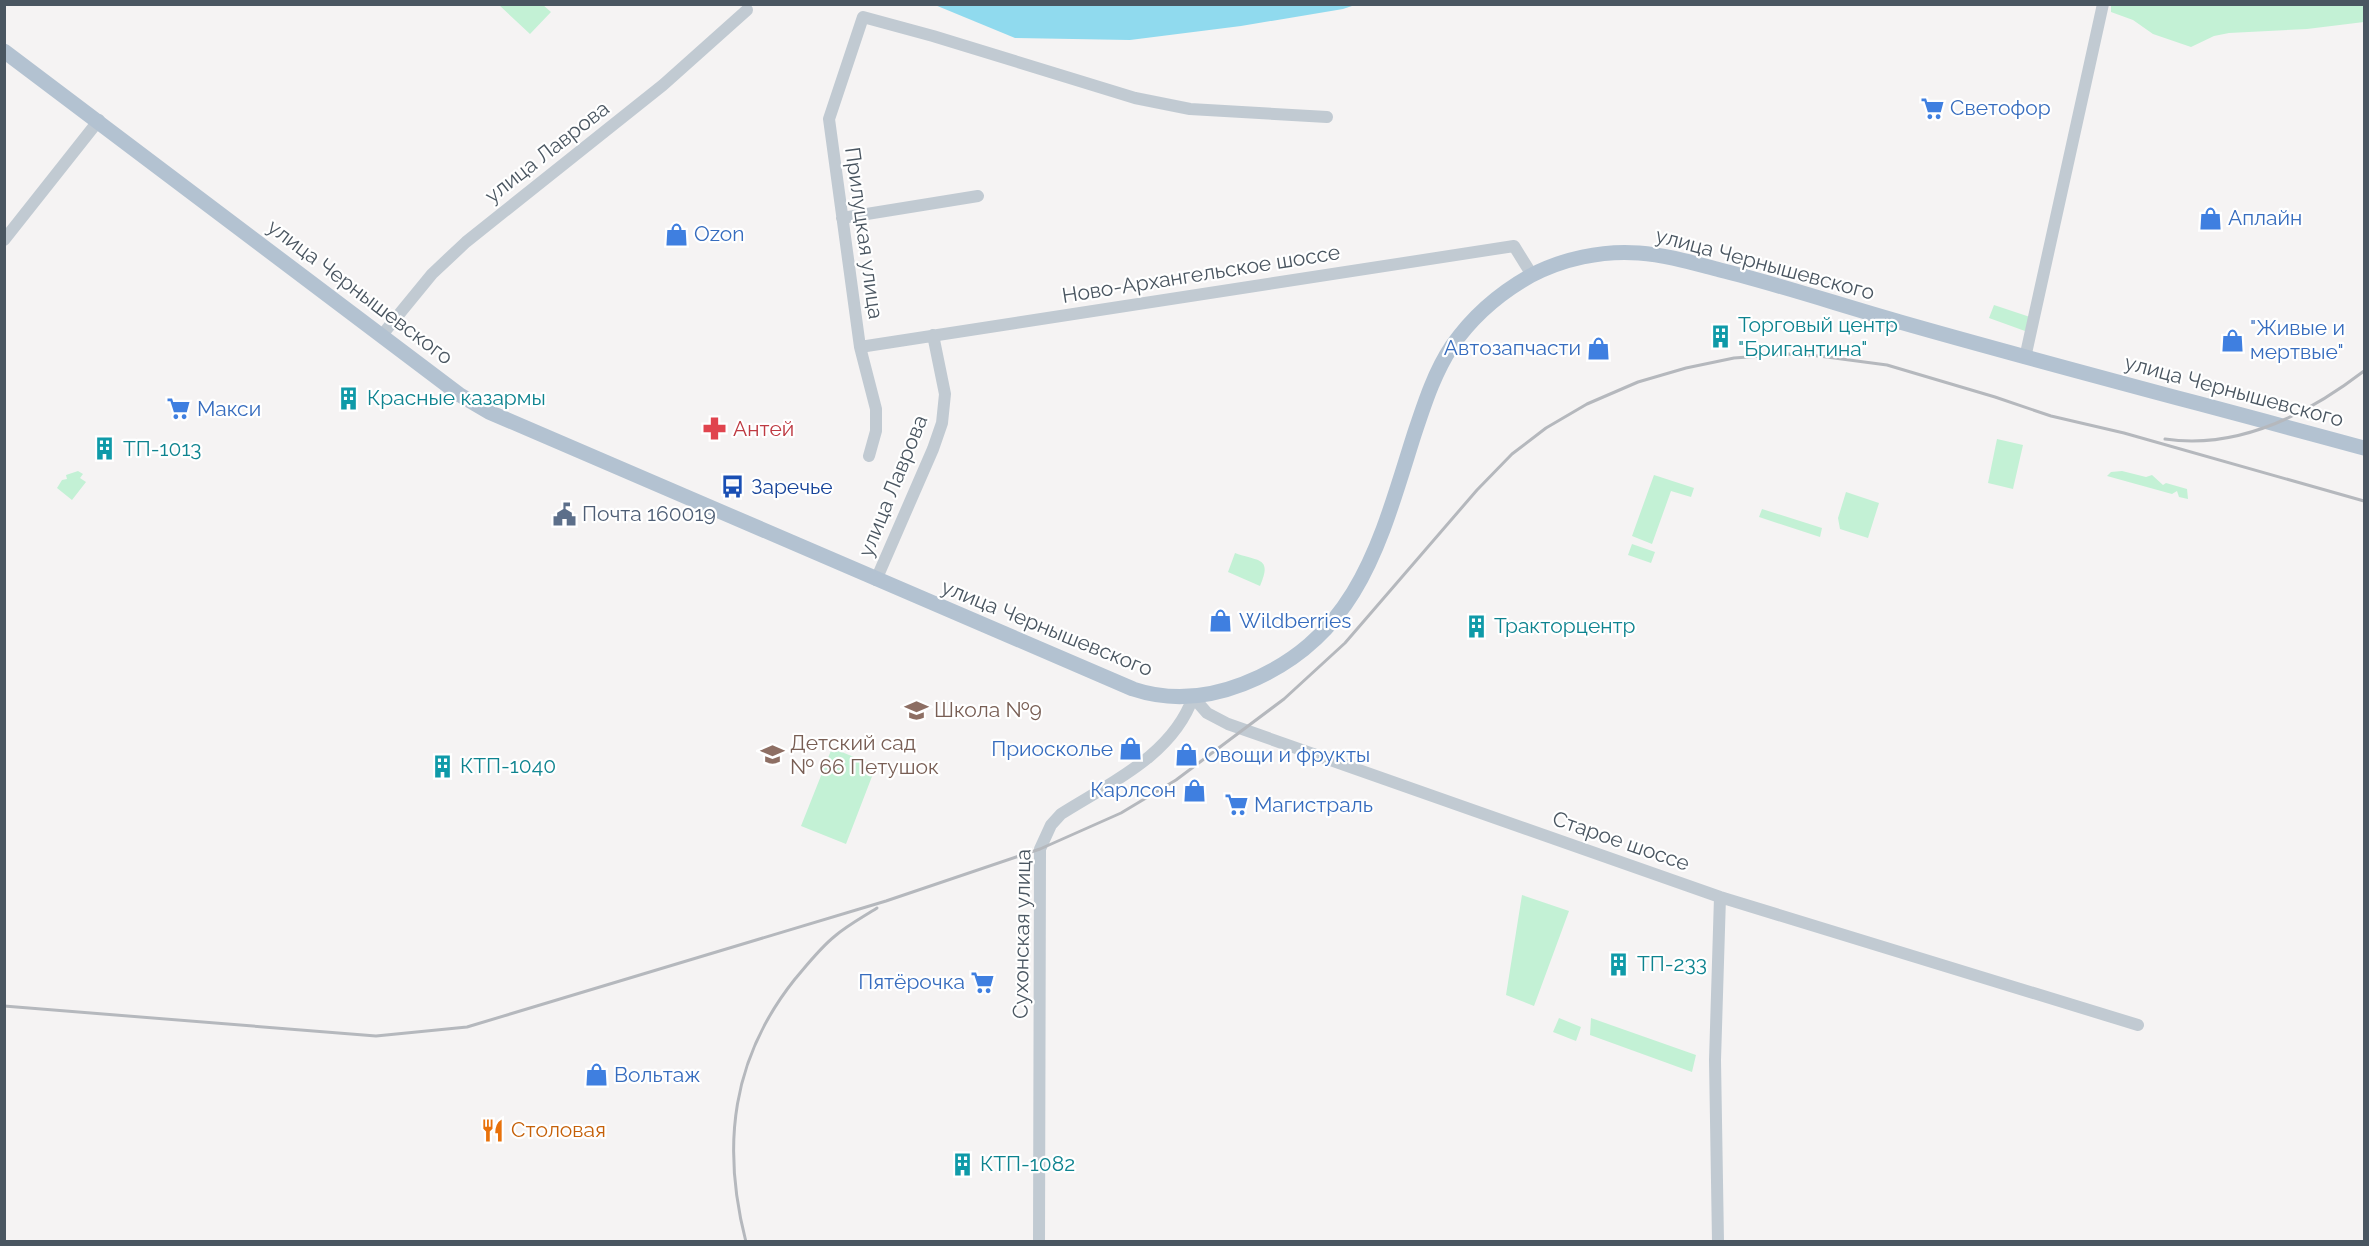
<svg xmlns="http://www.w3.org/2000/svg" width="2369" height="1246" font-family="Raleway,sans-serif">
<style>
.green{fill:#c3f1d5}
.water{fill:#90daee}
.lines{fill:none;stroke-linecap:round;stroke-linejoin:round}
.minor{stroke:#c1cad2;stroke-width:12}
.major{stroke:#b3c2d1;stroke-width:15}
.rail{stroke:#b5b8bd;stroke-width:3}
.labels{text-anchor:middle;stroke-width:4.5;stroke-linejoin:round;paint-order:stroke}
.shop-label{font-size:21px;fill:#366cbe;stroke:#fff;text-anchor:start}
.street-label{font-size:21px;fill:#4a5661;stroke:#fff}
.culture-label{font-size:21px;fill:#0d838f;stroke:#fff;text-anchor:start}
.health-label{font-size:21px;fill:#be3a42;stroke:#fff;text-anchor:start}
.transit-label{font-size:21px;fill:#164399;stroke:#fff;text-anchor:start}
.service-label{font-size:21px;fill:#4e5e75;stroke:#fff;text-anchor:start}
.education-label{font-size:21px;fill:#785e54;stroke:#fff;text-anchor:start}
.food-label{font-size:21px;fill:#c56008;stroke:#fff;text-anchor:start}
</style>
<rect width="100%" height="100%" fill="#f5f3f3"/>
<!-- green -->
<path class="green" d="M 499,5 L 543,5 L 551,12 L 530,34 Z
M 2111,5 L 2364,5 L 2364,22 L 2307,29 L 2229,33 L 2214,36 L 2191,47 L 2153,34 L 2133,20 L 2111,12 Z
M 1994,305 L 2030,317 L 2025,331 L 1989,318 Z
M 1997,439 L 2023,445 L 2013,489 L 1988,483 Z
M 78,471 L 83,474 L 80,478 L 86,482 L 72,500 L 57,488 L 62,480 L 67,479 L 66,475 Z
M 2122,471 L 2146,477 L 2152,475 L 2163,485 L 2166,483 L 2187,489 L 2188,499 L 2179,497 L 2177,491 L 2172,494 L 2107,476 L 2111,472 Z
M 1654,475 L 1694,488 L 1691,497 L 1671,491 L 1652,544 L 1632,536 Z
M 1846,492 L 1879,503 L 1868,538 L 1840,529 L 1838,518 Z
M 1762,509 L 1822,528 L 1820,537 L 1759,517 Z
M 1632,544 L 1655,552 L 1651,563 L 1628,555 Z
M 1235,553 C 1260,562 1272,557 1260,586 L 1228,572 Z
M 832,748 L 876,766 L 846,844 L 801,826 Z
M 1522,895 L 1569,911 L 1534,1006 L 1506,995 Z
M 1559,1018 L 1581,1027 L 1576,1041 L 1553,1032 Z
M 1591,1018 L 1696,1055 L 1692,1072 L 1590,1035 Z"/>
<!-- water -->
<path class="water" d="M 935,5 L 1355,5 L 1343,9 L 1241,26 L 1130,40 L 1015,38 Z"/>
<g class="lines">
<!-- minor -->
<path class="minor" d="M 842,218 L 978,196
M 4,240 L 99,120
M 382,335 L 432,274 L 466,242 L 663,85 L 747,10
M 860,347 L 1514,246 L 1532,275
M 2025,358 L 2103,4
M 869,456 L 876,431 L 876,409 L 860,347 L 829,119 L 863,17 L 933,36 L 1135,98 L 1190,109 L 1327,117
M 876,580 L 933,449 L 942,423 L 945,394 L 933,335
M 1193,697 L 1207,713 L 1228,724 L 1720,897 L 2138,1025
M 1039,1242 L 1040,849 L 1051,825 L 1061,814 C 1110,783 1173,755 1193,697
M 1718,1242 L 1715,1060 L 1720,897"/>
<!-- major -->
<path class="major" d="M 4,51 L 460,395 L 489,412 L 1133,689 C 1169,701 1207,698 1243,684 C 1358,639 1380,542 1414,435 C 1424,405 1434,373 1452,346 C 1472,317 1500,293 1530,276 C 1562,259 1602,250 1639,253 C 1667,255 1693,263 1720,270 C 1781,285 1840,305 1900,322 C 2054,366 2210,406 2364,448"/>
<!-- rail -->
<path class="rail" d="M 2165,439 C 2239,450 2308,414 2364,371
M 4,1006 L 376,1036 L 467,1027 L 886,901 L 1040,849 L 1121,813 L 1176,780 L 1284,699 L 1345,643 L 1477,490 L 1512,454 L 1546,428 L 1587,404 L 1638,382 L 1686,368 L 1734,358 L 1789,354 L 1819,356 L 1887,365 L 1995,397 L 2051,416 L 2124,433 L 2364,501
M 746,1242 C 721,1145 732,1058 795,979 C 807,965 820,948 835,936 C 848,925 863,917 877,908"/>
</g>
<!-- icons -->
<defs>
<symbol id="supermarket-bare" viewBox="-9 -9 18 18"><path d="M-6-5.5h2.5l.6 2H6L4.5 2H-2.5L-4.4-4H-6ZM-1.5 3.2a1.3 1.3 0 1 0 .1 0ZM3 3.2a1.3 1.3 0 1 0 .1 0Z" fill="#3f7fe0" stroke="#fff" stroke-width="2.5" paint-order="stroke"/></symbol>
<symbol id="shop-bare" viewBox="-9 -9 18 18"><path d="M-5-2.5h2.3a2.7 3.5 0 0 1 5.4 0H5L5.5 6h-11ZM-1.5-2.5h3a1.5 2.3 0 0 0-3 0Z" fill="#3f7fe0" stroke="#fff" stroke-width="2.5" paint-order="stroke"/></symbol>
<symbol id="building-bare" viewBox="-9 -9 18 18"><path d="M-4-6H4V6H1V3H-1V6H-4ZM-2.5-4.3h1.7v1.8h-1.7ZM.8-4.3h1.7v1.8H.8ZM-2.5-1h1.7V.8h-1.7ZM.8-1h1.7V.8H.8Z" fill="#0f9aa8" stroke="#fff" stroke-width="2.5" paint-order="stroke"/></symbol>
<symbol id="pharmacy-bare" viewBox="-9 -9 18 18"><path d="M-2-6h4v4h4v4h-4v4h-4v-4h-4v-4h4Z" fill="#e0444e" stroke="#fff" stroke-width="2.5" paint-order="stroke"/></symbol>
<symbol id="bus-bare" viewBox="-9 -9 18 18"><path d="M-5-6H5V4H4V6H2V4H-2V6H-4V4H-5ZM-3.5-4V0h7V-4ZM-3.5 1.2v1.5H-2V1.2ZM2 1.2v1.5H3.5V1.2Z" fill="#1a4fb4" stroke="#fff" stroke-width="2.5" paint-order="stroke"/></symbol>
<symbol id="civic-bare" viewBox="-9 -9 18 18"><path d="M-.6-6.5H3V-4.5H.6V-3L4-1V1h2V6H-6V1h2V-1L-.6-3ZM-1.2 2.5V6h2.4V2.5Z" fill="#5c6f8a" stroke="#fff" stroke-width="2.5" paint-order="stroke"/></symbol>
<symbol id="school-bare" viewBox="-9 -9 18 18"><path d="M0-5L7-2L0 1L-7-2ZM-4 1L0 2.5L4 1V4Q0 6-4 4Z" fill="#8d6e63" stroke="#fff" stroke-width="2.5" paint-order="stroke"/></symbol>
<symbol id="restaurant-bare" viewBox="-9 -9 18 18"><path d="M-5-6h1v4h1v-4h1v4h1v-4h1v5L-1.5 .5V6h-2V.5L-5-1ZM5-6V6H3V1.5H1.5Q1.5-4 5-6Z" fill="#e8710a" stroke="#fff" stroke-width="2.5" paint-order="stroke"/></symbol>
</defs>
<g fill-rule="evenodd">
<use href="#supermarket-bare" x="1916" y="92" width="33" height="33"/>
<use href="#shop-bare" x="2194" y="202" width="33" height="33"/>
<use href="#shop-bare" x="660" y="218" width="33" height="33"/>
<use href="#building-bare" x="1704" y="320" width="33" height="33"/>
<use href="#shop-bare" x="2216" y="324" width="33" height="33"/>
<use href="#shop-bare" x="1582" y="332" width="33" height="33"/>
<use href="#building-bare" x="332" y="382" width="33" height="33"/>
<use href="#supermarket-bare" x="162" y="392" width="33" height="33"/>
<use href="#pharmacy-bare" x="698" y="412" width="33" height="33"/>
<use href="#building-bare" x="88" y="432" width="33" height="33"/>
<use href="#bus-bare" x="716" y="470" width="33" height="33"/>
<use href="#civic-bare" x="548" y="498" width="33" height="33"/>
<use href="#shop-bare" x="1204" y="604" width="33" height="33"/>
<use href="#building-bare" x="1460" y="610" width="33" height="33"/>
<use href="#school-bare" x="900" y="694" width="33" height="33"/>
<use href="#shop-bare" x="1114" y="732" width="33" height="33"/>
<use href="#school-bare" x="756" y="738" width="33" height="33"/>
<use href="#shop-bare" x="1170" y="738" width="33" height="33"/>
<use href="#building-bare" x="426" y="750" width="33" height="33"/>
<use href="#shop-bare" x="1178" y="774" width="33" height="33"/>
<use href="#supermarket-bare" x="1220" y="788" width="33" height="33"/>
<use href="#building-bare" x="1602" y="948" width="33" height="33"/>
<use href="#supermarket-bare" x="966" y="966" width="33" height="33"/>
<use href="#shop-bare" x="580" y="1058" width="33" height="33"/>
<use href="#restaurant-bare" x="476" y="1114" width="33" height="33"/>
<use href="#building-bare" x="946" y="1148" width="33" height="33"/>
</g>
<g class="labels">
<!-- shop labels -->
<g class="shop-label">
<text x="1950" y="115">Светофор</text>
<text x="2228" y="225">Аплайн</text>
<text x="694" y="241">Ozon</text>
<text x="2250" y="335">"Живые и<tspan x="2250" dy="24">мертвые"</tspan></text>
<text x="1581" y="355" text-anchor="end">Автозапчасти</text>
<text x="197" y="416">Макси</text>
<text x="1239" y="628">Wildberries</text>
<text x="1113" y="756" text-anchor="end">Приосколье</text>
<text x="1204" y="762">Овощи и фрукты</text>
<text x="1176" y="797" text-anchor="end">Карлсон</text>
<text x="1254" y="812">Магистраль</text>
<text x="965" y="989" text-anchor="end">Пятёрочка</text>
<text x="614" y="1082">Вольтаж</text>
</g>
<!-- street labels -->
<g class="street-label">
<text transform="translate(547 152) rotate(-38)" y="7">улица Лаврова</text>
<text transform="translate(864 233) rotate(82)" y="7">Прилуцкая улица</text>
<text transform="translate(1765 264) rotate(15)" y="7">улица Чернышевского</text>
<text transform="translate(1201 274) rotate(-9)" y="7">Ново-Архангельское шоссе</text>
<text transform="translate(360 292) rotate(37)" y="7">улица Чернышевского</text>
<text transform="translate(2234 391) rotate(15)" y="7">улица Чернышевского</text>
<text transform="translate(893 486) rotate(-68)" y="7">улица Лаврова</text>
<text transform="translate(1047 628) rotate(22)" y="7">улица Чернышевского</text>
<text transform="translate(1621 841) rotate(19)" y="7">Старое шоссе</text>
<text transform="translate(1022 934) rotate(-89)" y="7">Сухонская улица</text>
</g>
<!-- culture labels -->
<g class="culture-label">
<text x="1738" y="332">Торговый центр<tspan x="1738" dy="24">"Бригантина"</tspan></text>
<text x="367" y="405">Красные казармы</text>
<text x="123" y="456">ТП-1013</text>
<text x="1494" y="633">Тракторцентр</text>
<text x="460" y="773">КТП-1040</text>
<text x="1637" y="971">ТП-233</text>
<text x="980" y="1171">КТП-1082</text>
</g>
<!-- health labels -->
<g class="health-label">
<text x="733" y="436">Антей</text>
</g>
<!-- transit labels -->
<g class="transit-label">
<text x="751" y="494">Заречье</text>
</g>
<!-- service labels -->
<g class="service-label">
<text x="582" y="521">Почта 160019</text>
</g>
<!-- education labels -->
<g class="education-label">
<text x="934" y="717">Школа №9</text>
<text x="790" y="750">Детский сад<tspan x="790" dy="24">№ 66 Петушок</tspan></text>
</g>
<!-- food labels -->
<g class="food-label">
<text x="511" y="1137">Столовая</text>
</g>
</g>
<!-- border -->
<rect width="2369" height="1246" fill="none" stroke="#4a5661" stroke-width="12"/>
</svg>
